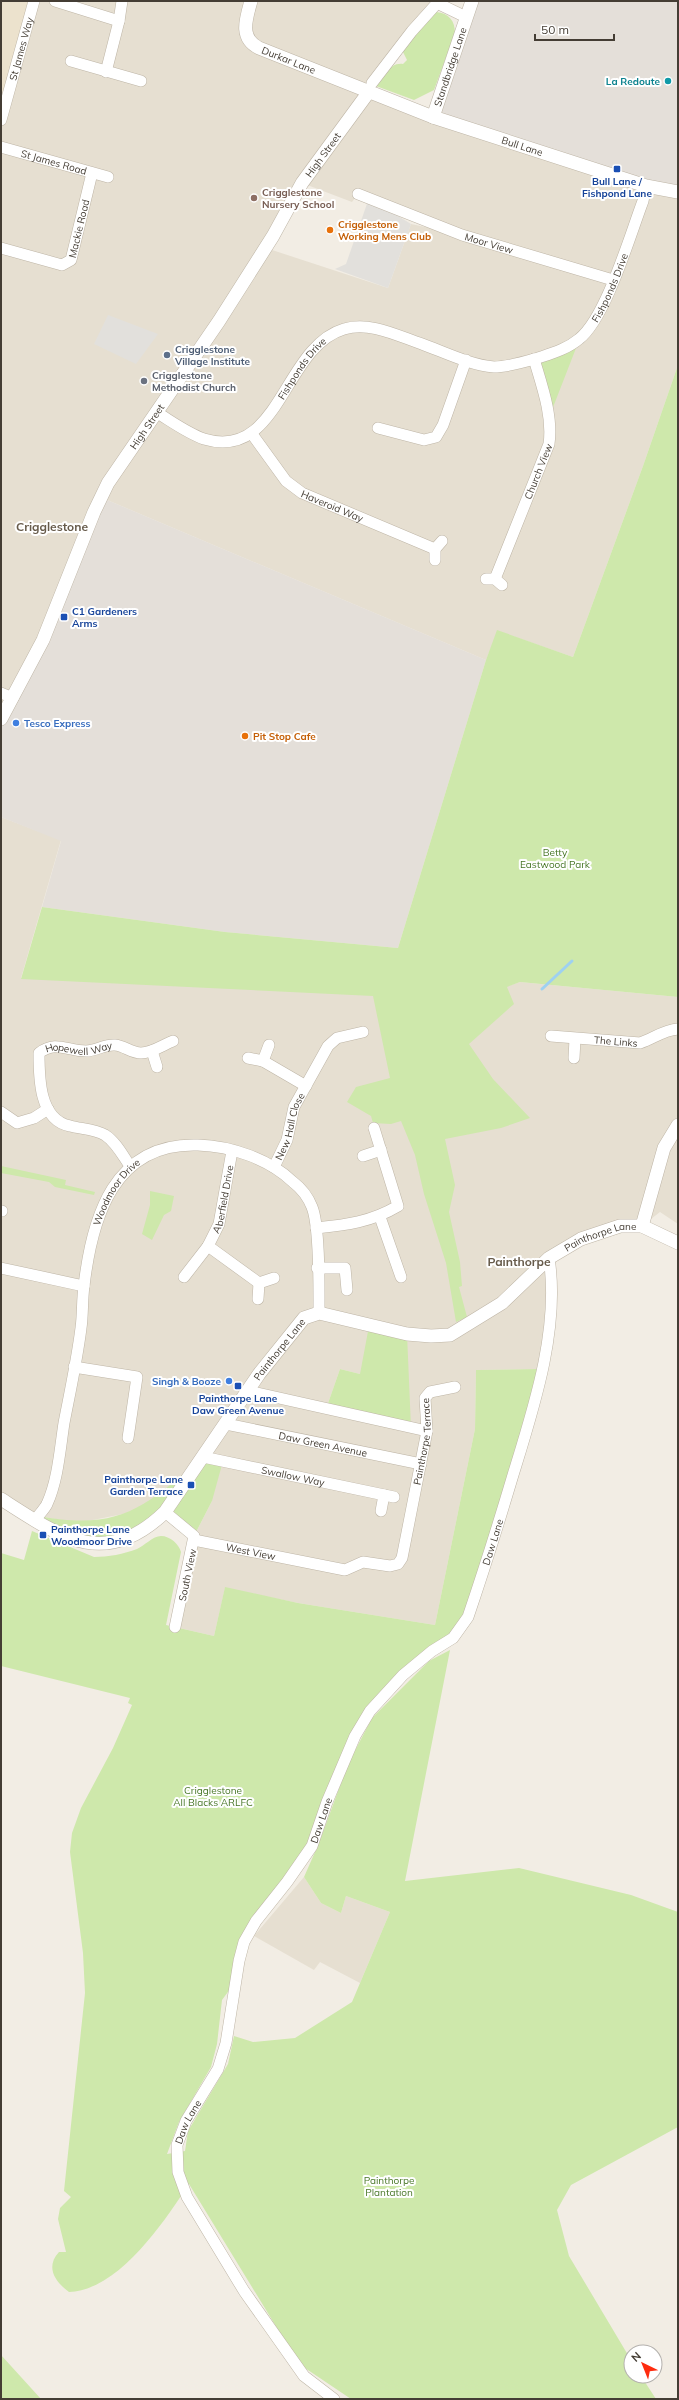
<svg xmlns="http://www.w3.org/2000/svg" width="679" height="2400" font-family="Mulish,sans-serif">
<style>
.residential{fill:#e6dfd1;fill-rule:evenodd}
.industrial{fill:#e4dfd9}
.education{fill:#ece2cd}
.green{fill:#cee8ab}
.parking{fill:#e2e0dc}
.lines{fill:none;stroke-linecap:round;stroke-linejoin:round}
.stream{stroke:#9ed1f1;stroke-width:3}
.minor-casing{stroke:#beb5a6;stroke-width:12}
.tertiary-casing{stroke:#beb5a6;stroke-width:14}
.minor{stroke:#fff;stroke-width:11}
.tertiary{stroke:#fff;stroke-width:13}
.culture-dot{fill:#0f9aa8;stroke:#fff;stroke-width:1.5}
.transit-dot{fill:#1a4fb4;stroke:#fff;stroke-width:1.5}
.education-dot{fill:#8d6e63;stroke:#fff;stroke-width:1.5}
.food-dot{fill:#e8710a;stroke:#fff;stroke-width:1.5}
.service-dot{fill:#5c6f8a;stroke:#fff;stroke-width:1.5}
.worship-dot{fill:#6b7280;stroke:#fff;stroke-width:1.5}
.shop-dot{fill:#3f7fe0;stroke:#fff;stroke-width:1.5}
.labels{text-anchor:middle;stroke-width:4;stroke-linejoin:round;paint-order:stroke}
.street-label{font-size:10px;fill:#443d34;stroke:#fff}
.culture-label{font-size:10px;font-weight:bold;fill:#0d838f;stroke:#fff;text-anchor:end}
.transit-label{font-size:10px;font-weight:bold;fill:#164399;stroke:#fff}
.education-label{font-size:10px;font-weight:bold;fill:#785e54;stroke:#fff;text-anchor:start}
.food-label{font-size:10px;font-weight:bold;fill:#c56008;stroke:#fff;text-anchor:start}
.service-label{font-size:10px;font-weight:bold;fill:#4e5e75;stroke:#fff;text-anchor:start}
.worship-label{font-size:10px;font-weight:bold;fill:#5b616d;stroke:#fff;text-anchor:start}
.shop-label{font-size:10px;font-weight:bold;fill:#366cbe;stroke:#fff;text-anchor:start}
.park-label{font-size:10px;fill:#477626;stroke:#fff}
.quarter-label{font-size:12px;font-weight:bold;fill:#675b4b;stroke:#fff}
</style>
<rect width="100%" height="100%" fill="#f2ede4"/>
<!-- residential -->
<path class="residential" d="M 34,1 L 439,1 L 369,93 L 678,192 L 678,365 L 643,466 L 573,657 L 498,631 L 486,660 L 100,497 L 1,719 L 1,91 L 8,92 ZM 302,183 L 352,202 L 358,194 L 459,234 L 411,224 L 388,288 L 266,248 Z
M 1,817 L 61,840 L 21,978 L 373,995 L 499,989 L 520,982 L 678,997 L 678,1224 L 660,1212 L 642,1226 L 620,1226 L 549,1258 L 553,1284 L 538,1369 L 476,1370 L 475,1429 L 435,1625 L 298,1603 L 225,1588 L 214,1636 L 175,1627 L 194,1536 L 212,1501 L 169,1486 L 149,1502 L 128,1513 L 88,1521 L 67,1521 L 38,1516 L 1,1499 ZM 340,1369 L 360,1374 L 326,1409 Z
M 304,1877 L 321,1903 L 341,1913 L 346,1896 L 390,1912 L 360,1983 L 320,1962 L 314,1970 L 254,1936 Z"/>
<!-- industrial -->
<path class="industrial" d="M 472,1 L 678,1 L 678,192 L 433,117 Z
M 100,497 L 486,660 L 398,948 L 225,932 L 42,907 L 61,841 L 1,817 L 1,719 Z"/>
<!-- education -->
<path class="education" d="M 1,1 L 34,1 L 8,92 L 1,91 Z"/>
<!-- green -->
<path class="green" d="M 436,12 C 449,13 455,21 455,33 L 434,90 L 414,100 L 376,86 C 383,77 390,62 403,64 L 407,60 L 403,52 L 404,47 L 432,14 Z
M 578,343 L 550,415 L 536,361 Z
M 678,365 L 678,997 L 520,982 L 507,987 L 514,1004 L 469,1044 L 493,1079 L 530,1118 L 501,1128 L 445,1139 L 455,1185 L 449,1212 L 460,1262 L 462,1286 L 459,1287 L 467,1317 L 456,1322 L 446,1263 L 424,1194 L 415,1155 L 401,1121 L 391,1124 L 373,1123 L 371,1116 L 347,1102 L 356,1087 L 390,1078 L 373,996 L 21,979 L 42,907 L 225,932 L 398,948 L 486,660 L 497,630 L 573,657 L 643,466 Z
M 1,1166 L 66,1180 L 65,1185 L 95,1192 L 94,1195 L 55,1187 L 49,1182 L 1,1173 Z
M 150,1191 L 174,1196 L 171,1211 L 164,1215 L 152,1240 L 142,1234 L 150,1205 Z
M 369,1326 L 407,1334 L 411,1428 L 326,1409 L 340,1369 L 360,1374 Z
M 538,1369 L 525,1437 L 468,1617 L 370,1711 L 318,1831 L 256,1921 L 236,1981 L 222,2000 L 217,2044 L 211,2067 L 179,2122 L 167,2154 L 185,2151 L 188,2131 L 228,2064 L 234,2036 L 253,2042 L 295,2038 L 352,2002 L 390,1912 L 346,1896 L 341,1913 L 321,1903 L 304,1877 L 319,1843 L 348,1764 L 372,1718 L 429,1661 L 450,1650 L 405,1881 L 519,1868 L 631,1895 L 678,1912 L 678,2127 L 571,2185 L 557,2210 L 569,2256 L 631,2360 L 631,2376 L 641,2376 L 656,2399 L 351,2399 L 299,2364 L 189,2184 C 164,2222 119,2290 69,2292 C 55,2282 45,2267 59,2252 L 66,2252 L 58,2219 L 60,2208 L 71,2197 L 64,2191 L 85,1993 L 83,1953 L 70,1852 L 72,1833 L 81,1808 L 113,1748 L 132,1705 L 128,1703 L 130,1698 L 1,1666 L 1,1553 L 24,1560 L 32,1531 L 94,1557 C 108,1557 124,1554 137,1549 C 144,1546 153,1536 161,1536 C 170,1536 179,1544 181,1552 L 166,1625 L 214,1636 L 225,1587 L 298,1603 L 435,1625 L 475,1429 L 476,1370 Z
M 203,1457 L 223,1461 L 212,1501 L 194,1536 L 165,1512 L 154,1522 L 95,1544 L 38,1516 C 120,1531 144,1508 203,1457 Z
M 1,2355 L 41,2399 L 1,2399 Z"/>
<!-- parking -->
<path class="parking" d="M 369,198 L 411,224 L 388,288 L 335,269 L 346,264 Z
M 108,315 L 158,334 L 136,364 L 94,344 Z"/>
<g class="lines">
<!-- stream -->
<path class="stream" d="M 542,989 L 572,961"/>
<defs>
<g id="minor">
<path d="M 55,1 L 119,21"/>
<path d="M 437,3 L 466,17"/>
<path d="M 71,61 L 141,81"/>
<path d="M 106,72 L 119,21 L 122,1"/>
<path d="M 372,83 L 412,31 L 439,1"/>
<path id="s1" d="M 1,120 L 34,1"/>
<path id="s2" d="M 1,147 L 108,177"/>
<path id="s3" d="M 358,194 L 462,235 L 613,280"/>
<path id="s4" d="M 1,248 L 62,265 L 71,260 L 92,173"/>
<path id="s5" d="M 156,412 C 171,421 187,433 204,439 C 280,462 283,347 344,329 C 370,321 398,336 422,344 C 444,352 470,365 494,367 C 508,367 524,362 538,358 C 553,353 567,349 579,339 C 606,318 630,235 643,201 L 646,186"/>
<path d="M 378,428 L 424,440 L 436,437 L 443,425 L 466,360"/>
<path id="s6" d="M 252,434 L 286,481 L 302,493 L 435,549"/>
<path d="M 435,560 L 435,549 L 442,541"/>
<path d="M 486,579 L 495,579 L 502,585"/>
<path id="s7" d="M 495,579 L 549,444 C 553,416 542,386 534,359"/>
<path d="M 1,693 L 13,698"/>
<path id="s8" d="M 551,1036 L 640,1043 C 653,1039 663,1030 678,1029"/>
<path d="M 152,1051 L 157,1067"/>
<path d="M 248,1058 L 263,1061 L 306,1086"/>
<path d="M 574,1058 L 575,1039"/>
<path d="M 263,1061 L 269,1045"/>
<path d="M 1,1112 L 17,1123 L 34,1118 L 48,1109"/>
<path d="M 363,1156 L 381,1150"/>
<path id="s9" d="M 130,1166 C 123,1156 116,1142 105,1135 C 95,1129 81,1129 70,1126 C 39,1120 39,1077 39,1053 C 56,1040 67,1051 86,1051 C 96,1051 105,1044 115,1045 C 125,1046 131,1053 141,1053 C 152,1053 163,1045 173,1041"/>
<path id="s10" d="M 274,1167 L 287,1140 L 294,1107 L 328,1046 L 337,1038 L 363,1032"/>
<path d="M 1,1211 L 2,1211"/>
<path d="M 380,1217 L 401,1277"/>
<path d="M 316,1228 C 346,1225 371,1222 398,1206 L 374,1128"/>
<path d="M 208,1246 L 259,1283"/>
<path d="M 1,1268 L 84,1286"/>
<path d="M 317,1268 L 345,1268 L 347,1290"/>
<path id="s11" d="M 184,1277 L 208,1246 L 219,1224 L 232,1151"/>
<path d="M 258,1299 L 259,1283 L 274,1278"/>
<path d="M 74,1367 L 137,1377 L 128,1438"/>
<path d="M 248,1391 L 427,1431"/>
<path id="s12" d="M 226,1424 L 421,1464"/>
<path id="s13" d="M 203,1457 L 394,1497"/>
<path d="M 381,1511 L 384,1495"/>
<path d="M 165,1512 L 194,1536 L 175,1627"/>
<path id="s14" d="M 35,1521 C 38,1515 44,1510 47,1504 C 58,1480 60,1449 64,1423 C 70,1392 77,1360 81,1328 C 83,1314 82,1300 84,1286 C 92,1217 114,1142 198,1145 C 231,1146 269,1159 293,1182 C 301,1188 308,1197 312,1207 C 320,1227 319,1289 319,1313"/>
<path id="s15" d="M 194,1540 L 345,1570 L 363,1562 L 390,1566 L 398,1564 L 402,1558 L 427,1431 L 425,1398 L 430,1392 L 455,1387"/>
<path id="s16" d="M 334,2399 L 304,2376 L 244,2291 L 187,2197 L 178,2172 L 177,2145 L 186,2121 L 218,2069 L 226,2043 L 239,1961 L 244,1942 L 256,1921 L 287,1882 L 312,1846 L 327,1802 L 355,1736 L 370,1711 L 403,1675 L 432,1651 L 453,1638 L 468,1617 C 484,1570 499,1522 513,1475 C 534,1407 560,1328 549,1258"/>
</g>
<g id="tertiary">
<path id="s17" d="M 251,1 C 246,19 239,38 259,48 L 433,117 L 646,186 L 678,192"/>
<path id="s18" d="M 433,117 L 472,1"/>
<path id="s19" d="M 1,719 L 43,640 L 94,512 L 108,483 L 219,321 L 273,236 L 302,183 L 368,93"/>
<path d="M 642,1226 L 664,1148 L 678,1125"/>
<path id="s20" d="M 1,1499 C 60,1537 105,1570 165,1512 L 259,1374 L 304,1318 L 319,1313 L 407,1334 L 431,1336 L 450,1335 L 502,1303 L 549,1258 L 581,1239 L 620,1226 L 642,1226 L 678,1243"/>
</g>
</defs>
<!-- minor casing -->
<use href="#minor" class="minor-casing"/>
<!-- tertiary casing -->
<use href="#tertiary" class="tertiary-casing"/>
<!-- minor -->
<use href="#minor" class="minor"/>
<!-- tertiary -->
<use href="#tertiary" class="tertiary"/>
</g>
<!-- markers -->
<circle class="culture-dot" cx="668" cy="81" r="4"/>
<g class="transit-dot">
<rect x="613" y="165" width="8" height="8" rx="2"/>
<rect x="60" y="613" width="8" height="8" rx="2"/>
<rect x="234" y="1382" width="8" height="8" rx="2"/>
<rect x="187" y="1481" width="8" height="8" rx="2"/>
<rect x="39" y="1531" width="8" height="8" rx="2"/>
</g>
<circle class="education-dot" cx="254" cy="198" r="4"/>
<g class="food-dot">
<circle cx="330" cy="230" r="4"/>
<circle cx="245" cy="736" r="4"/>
</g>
<circle class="service-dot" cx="167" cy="355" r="4"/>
<circle class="worship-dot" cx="144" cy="381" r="4"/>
<g class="shop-dot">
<circle cx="16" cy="723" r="4"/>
<circle cx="229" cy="1381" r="4"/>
</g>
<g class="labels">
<!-- street labels -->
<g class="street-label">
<text dy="4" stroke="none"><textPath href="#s1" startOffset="74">St James Way</textPath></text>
<text dy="4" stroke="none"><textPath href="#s17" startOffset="85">Durkar Lane</textPath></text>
<text dy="4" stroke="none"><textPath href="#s18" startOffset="53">Standbridge Lane</textPath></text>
<text dy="4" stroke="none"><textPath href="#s17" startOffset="334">Bull Lane</textPath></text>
<text dy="4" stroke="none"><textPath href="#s19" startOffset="652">High Street</textPath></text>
<text dy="4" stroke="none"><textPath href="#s2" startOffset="55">St James Road</textPath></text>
<text dy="4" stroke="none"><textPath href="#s4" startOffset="106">Mackie Road</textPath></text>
<text dy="4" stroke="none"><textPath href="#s3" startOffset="140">Moor View</textPath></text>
<text dy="4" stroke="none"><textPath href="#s5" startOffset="554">Fishponds Drive</textPath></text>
<text dy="4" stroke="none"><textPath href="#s5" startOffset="187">Fishponds Drive</textPath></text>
<text dy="4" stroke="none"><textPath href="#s19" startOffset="328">High Street</textPath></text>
<text dy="4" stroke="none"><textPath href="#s7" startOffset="116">Church View</textPath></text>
<text dy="4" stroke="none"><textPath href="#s6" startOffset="111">Haveroid Way</textPath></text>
<text dy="4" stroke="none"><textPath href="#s8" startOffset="65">The Links</textPath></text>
<text dy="4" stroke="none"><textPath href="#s9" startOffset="204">Hopewell Way</textPath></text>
<text dy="4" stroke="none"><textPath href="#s10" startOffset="44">New Hall Close</textPath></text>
<text dy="4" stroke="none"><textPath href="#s14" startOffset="344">Woodmoor Drive</textPath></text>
<text dy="4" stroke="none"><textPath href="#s11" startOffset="89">Aberfield Drive</textPath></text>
<text dy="4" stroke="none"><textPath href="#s20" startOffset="755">Painthorpe Lane</textPath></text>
<text dy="4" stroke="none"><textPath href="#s20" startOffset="383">Painthorpe Lane</textPath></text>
<text dy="4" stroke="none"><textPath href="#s15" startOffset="335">Painthorpe Terrace</textPath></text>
<text dy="4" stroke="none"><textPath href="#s12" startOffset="99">Daw Green Avenue</textPath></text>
<text dy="4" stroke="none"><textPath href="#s13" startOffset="92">Swallow Way</textPath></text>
<text dy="4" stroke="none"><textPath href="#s16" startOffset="1003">Daw Lane</textPath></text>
<text dy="4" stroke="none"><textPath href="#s15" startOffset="58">West View</textPath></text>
<text transform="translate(187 1575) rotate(-78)" y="4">South View</text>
<text dy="4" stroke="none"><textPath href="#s16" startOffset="667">Daw Lane</textPath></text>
<text dy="4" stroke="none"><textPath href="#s16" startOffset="331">Daw Lane</textPath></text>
</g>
<!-- culture labels -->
<g class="culture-label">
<text x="660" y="85">La Redoute</text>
</g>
<!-- transit labels -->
<g class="transit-label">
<text x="617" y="185">Bull Lane /<tspan x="617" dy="12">Fishpond Lane</tspan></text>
<text x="72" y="615" text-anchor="start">C1 Gardeners<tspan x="72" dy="12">Arms</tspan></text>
<text x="238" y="1402">Painthorpe Lane<tspan x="238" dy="12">Daw Green Avenue</tspan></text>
<text x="183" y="1483" text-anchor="end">Painthorpe Lane<tspan x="183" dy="12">Garden Terrace</tspan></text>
<text x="51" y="1533" text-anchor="start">Painthorpe Lane<tspan x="51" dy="12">Woodmoor Drive</tspan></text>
</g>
<!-- education labels -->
<g class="education-label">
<text x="262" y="196">Crigglestone<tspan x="262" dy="12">Nursery School</tspan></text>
</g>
<!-- food labels -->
<g class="food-label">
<text x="338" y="228">Crigglestone<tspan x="338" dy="12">Working Mens Club</tspan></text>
<text x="253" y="740">Pit Stop Cafe</text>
</g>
<!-- service labels -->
<g class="service-label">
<text x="175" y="353">Crigglestone<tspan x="175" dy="12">Village Institute</tspan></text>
</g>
<!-- worship labels -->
<g class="worship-label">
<text x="152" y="379">Crigglestone<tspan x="152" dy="12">Methodist Church</tspan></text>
</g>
<!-- shop labels -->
<g class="shop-label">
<text x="24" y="727">Tesco Express</text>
<text x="221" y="1385" text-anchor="end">Singh &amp; Booze</text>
</g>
<!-- park labels -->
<g class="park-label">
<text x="555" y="856">Betty<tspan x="555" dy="12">Eastwood Park</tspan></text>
<text x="213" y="1794">Crigglestone<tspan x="213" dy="12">All Blacks ARLFC</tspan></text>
<text x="389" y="2184">Painthorpe<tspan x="389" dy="12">Plantation</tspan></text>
</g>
<!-- quarter labels -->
<g class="quarter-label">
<text x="52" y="531">Crigglestone</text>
<text x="519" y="1266">Painthorpe</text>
</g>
</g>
<!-- border -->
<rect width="679" height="2400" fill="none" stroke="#443d34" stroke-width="4"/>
<!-- north arrow -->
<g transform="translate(643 2364) rotate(317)"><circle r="19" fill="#ffffff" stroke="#b4b1ae"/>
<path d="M0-3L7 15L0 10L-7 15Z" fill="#fe2c0f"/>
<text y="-6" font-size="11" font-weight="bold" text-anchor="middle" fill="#443d34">N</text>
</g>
<!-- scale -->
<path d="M535 34v6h79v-6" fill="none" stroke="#443d34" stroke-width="2"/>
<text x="541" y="34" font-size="12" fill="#443d34" stroke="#ffffff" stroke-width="3" paint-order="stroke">50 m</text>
</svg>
